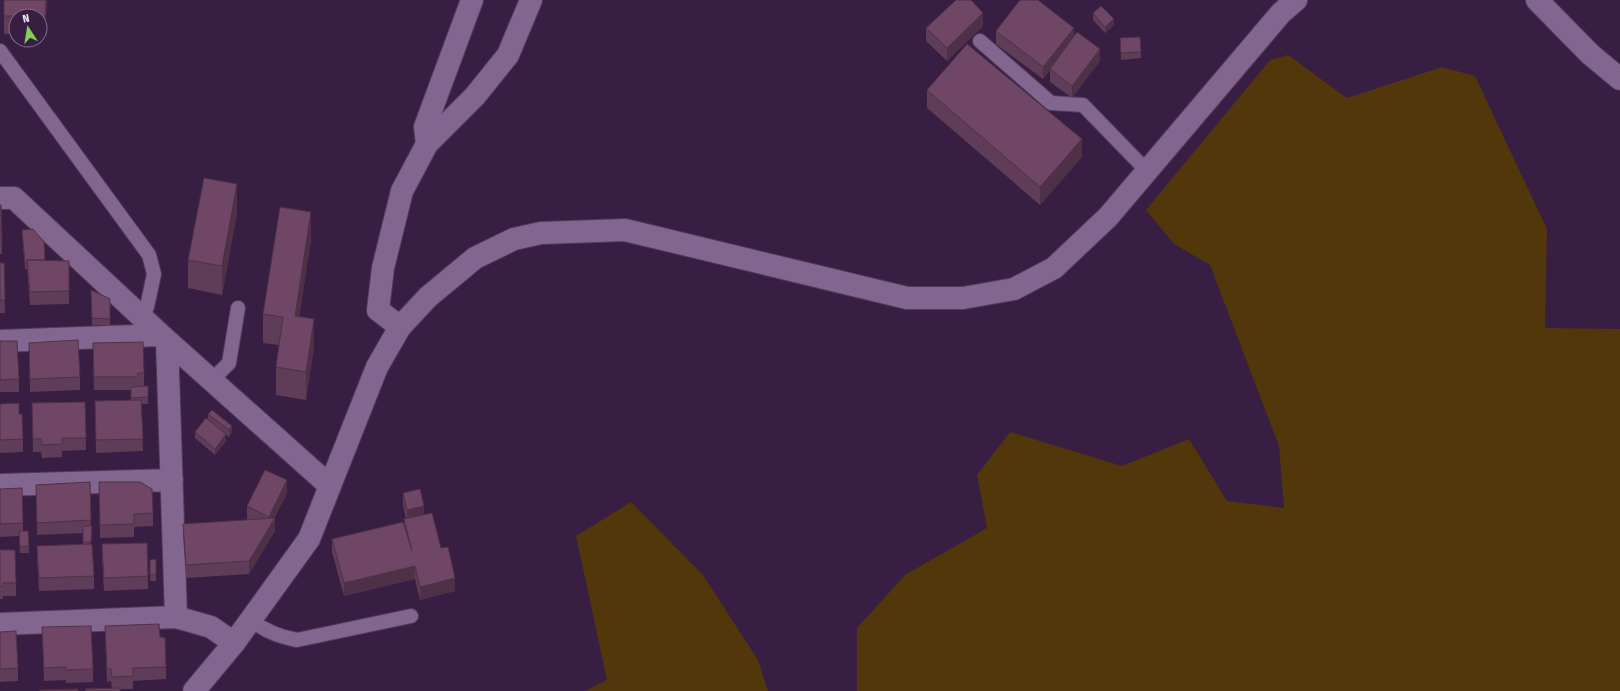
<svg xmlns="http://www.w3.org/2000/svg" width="1620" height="691" font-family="'Fira Sans Condensed',sans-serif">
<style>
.green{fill:#51370a}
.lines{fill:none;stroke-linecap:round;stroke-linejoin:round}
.service-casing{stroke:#523b5b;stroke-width:16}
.minor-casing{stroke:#523b5b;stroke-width:24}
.tertiary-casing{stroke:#523b5b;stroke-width:24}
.service{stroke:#83668f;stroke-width:14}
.minor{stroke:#83668f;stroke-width:22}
.tertiary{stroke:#83668f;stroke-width:22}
.wall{fill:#5f3c57}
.shaded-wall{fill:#4e3147}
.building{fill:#6f4665;stroke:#4e3147}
</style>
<rect width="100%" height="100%" fill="#381e42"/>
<!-- green -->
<path class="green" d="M 1288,55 L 1347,98 L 1442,67 L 1475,76 L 1547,229 L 1545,328 L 1620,329 L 1620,691 L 857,691 L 857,628 L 905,575 L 987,528 L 977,475 L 1010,432 L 1122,466 L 1189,439 L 1227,501 L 1284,508 L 1279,446 L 1210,265 L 1174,244 L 1146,210 L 1270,60 Z
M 631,502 L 703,575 L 758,660 L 768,691 L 585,691 L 607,680 L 576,536 Z"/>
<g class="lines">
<defs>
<path id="service" d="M 980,41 L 1051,103 L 1083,105 L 1147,171
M 0,51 L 149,255 L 154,274 L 147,307 L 142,317
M 211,381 L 229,363 L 238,308
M 251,620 C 265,631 279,637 297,640 L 411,616"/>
<path id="minor" d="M 427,144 L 425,127 L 472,0
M 0,198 L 14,198 L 161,335 L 330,486
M 400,327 L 378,310 L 383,268 L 402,191 L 427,144 L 475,96 L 508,55 L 531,0
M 0,341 L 161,335
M 167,341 L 176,617
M 0,485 L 172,480
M 0,624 L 176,617 L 211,627 L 234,643"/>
<path id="tertiary" d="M 1537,0 L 1590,54 L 1620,79
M 194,691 L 234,643 L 309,539 L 377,367 L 400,327 L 428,297 L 475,258 L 514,239 L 541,233 L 625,230 L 907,298 L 963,298 L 1014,289 L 1054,268 L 1108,217 L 1281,13 L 1296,0"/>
</defs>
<!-- service casing -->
<use href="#service" class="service-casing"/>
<!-- minor casing -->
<use href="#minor" class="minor-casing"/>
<!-- tertiary casing -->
<use href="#tertiary" class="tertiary-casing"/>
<!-- service -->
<use href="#service" class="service"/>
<!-- minor -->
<use href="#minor" class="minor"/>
<!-- tertiary -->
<use href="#tertiary" class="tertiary"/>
</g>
<!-- wall -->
<path class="wall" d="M 4,0 L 47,0 L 45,36 L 40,35 L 40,16 L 16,16 L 16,34 L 4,34 Z
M 1093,13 L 1114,25 L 1105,33 L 1093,20 Z
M 983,26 L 947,61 L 926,41 L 926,28 Z
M 996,31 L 1074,37 L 1100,61 L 1072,98 L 1050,82 L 1050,70 L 1043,79 L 996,44 Z
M 1140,37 L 1141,58 L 1121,60 L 1120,38 Z
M 927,90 L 1082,157 L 1040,205 L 927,108 Z
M 0,205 L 2,242 L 2,254 L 0,254 Z
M 237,213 L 222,295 L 188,288 L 188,260 Z
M 22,230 L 45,260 L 69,291 L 69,304 L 30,305 L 27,269 L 25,269 Z
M 311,240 L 299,317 L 314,347 L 306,400 L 276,395 L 276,367 L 279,345 L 263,343 L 263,314 Z
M 0,263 L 4,263 L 5,313 L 0,313 Z
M 91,290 L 110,299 L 110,325 L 92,325 Z
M 0,341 L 19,379 L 19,392 L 0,392 Z
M 29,343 L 80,377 L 80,390 L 30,392 Z
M 93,343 L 144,373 L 144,386 L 138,386 L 138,387 L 148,386 L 148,404 L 141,404 L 143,451 L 96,453 L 95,401 L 131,400 L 131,390 L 94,390 Z
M 85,402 L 86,450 L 62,451 L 62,457 L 42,458 L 41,452 L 33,452 L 32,403 Z
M 0,404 L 19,414 L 23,439 L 23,452 L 0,453 Z
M 208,414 L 232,432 L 229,437 L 226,435 L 226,441 L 215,455 L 195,438 L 195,432 L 208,420 Z
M 90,482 L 91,544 L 94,576 L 94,589 L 39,591 L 37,559 L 37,546 L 83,544 L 83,533 L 37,535 L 36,485 Z
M 99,482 L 153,513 L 153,526 L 134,527 L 134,537 L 100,538 Z
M 0,489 L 23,523 L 23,531 L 29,546 L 29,553 L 20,553 L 19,536 L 0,537 Z
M 287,493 L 274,519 L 275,531 L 249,574 L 186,578 L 183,536 L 183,524 L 250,520 L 247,519 L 247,506 Z
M 403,493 L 424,515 L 441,548 L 455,591 L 420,600 L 415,579 L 344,596 L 332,552 L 332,539 L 404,524 L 404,519 L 406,519 L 403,505 Z
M 102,544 L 148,576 L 148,589 L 104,591 L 102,557 Z
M 0,550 L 16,583 L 16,596 L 3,596 L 3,599 L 0,599 Z
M 150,560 L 156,574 L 156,581 L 150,581 Z
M 105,626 L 160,637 L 166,667 L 166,679 L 133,681 L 133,689 L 112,689 L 111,681 L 107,682 Z
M 42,627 L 93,669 L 93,682 L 66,683 L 66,680 L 44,681 Z
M 0,632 L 18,668 L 18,681 L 0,682 Z"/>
<!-- shaded-wall -->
<path class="shaded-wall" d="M 46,0 L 47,0 L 45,36 L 45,18 Z
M 983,13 L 983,26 L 947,61 L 947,48 Z
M 1114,19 L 1114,25 L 1105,33 L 1105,27 Z
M 1074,28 L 1074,40 L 1043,79 L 1043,67 Z
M 1100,49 L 1100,61 L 1072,98 L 1072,86 Z
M 1082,139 L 1082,157 L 1040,205 L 1040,187 Z
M 237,184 L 237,213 L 222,295 L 222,266 Z
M 311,212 L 311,240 L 295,345 L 295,316 Z
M 314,319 L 314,347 L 306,400 L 306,372 Z
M 232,426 L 232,432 L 229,437 L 229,430 Z
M 226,434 L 226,441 L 215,455 L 215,449 Z
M 287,480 L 287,493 L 270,526 L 275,518 L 275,531 L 249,574 L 249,561 L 269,529 L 269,517 Z
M 424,506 L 424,519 L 407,523 L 407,510 Z
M 415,566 L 415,579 L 344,596 L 344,583 Z
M 455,578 L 455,591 L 420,600 L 420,587 Z"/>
<!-- building -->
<path class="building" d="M 4,0 L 46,0 L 45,18 L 40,17 L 40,16 L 4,16 Z
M 956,0 L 971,0 L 983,13 L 947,48 L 926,28 Z
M 1020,0 L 1038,0 L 1074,28 L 1043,67 L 996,31 Z
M 1101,6 L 1114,19 L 1105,27 L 1093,13 Z
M 1077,32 L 1100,49 L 1072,86 L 1050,69 Z
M 1140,37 L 1141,52 L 1121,53 L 1120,38 Z
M 967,44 L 1082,139 L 1040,187 L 927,90 Z
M 204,178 L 237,184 L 222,266 L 188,260 Z
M 0,205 L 1,205 L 2,242 L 0,242 Z
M 280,207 L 311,212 L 295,316 L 314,319 L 306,372 L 276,367 L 283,317 L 263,314 Z
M 33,229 L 44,242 L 45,260 L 27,260 L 27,263 L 25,263 L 22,230 Z
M 27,260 L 69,261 L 69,291 L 30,292 Z
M 0,263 L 4,263 L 5,300 L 0,300 Z
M 91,290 L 110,299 L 110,319 L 92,318 Z
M 78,340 L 80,377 L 30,379 L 29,343 Z
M 0,341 L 17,341 L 19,379 L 0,380 Z
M 143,342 L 144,373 L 138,373 L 137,377 L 94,377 L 93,343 Z
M 148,386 L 148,397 L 131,398 L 131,387 Z
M 141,400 L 143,439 L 96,440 L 95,401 Z
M 85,402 L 86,438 L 62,438 L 62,444 L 42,445 L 41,439 L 33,439 L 32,403 Z
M 19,403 L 19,414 L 22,414 L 23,439 L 0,440 L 0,404 Z
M 212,410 L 232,426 L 229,430 L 208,414 Z
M 206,418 L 226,434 L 215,449 L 195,432 Z
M 265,470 L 287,480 L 269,517 L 247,506 Z
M 90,482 L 91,520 L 37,523 L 36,485 Z
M 99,482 L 140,482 L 152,489 L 153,513 L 134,514 L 134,524 L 100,525 Z
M 22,488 L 23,523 L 0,524 L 0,489 Z
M 420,489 L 424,506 L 407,510 L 403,493 Z
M 432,513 L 441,548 L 448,547 L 455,578 L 420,587 L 415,566 L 344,583 L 332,539 L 403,522 L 412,551 L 404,519 Z
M 275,518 L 249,561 L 186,565 L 183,524 Z
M 83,526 L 92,526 L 91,542 L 83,542 Z
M 19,531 L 28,531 L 29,546 L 20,547 Z
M 147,543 L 148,576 L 104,578 L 102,544 Z
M 92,544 L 94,576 L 39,578 L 37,546 Z
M 0,550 L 15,550 L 16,583 L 3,583 L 3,586 L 0,587 Z
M 156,559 L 156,574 L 150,575 L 150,560 Z
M 159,624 L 160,637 L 165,638 L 166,667 L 133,668 L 133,676 L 112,677 L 111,669 L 107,669 L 105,626 Z
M 91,626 L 93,669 L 66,670 L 66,667 L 44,668 L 42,627 Z
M 16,631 L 18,668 L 0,669 L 0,632 Z
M 120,688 L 120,691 L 86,691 L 85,689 Z
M 78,689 L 78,691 L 40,691 L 40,690 Z"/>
<!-- north arrow -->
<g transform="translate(28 28) rotate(348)"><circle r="19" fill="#381e42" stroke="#846d8c"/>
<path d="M0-3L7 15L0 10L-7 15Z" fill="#80d051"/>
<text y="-6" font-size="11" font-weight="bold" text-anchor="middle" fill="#f5e4fc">N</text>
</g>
</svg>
